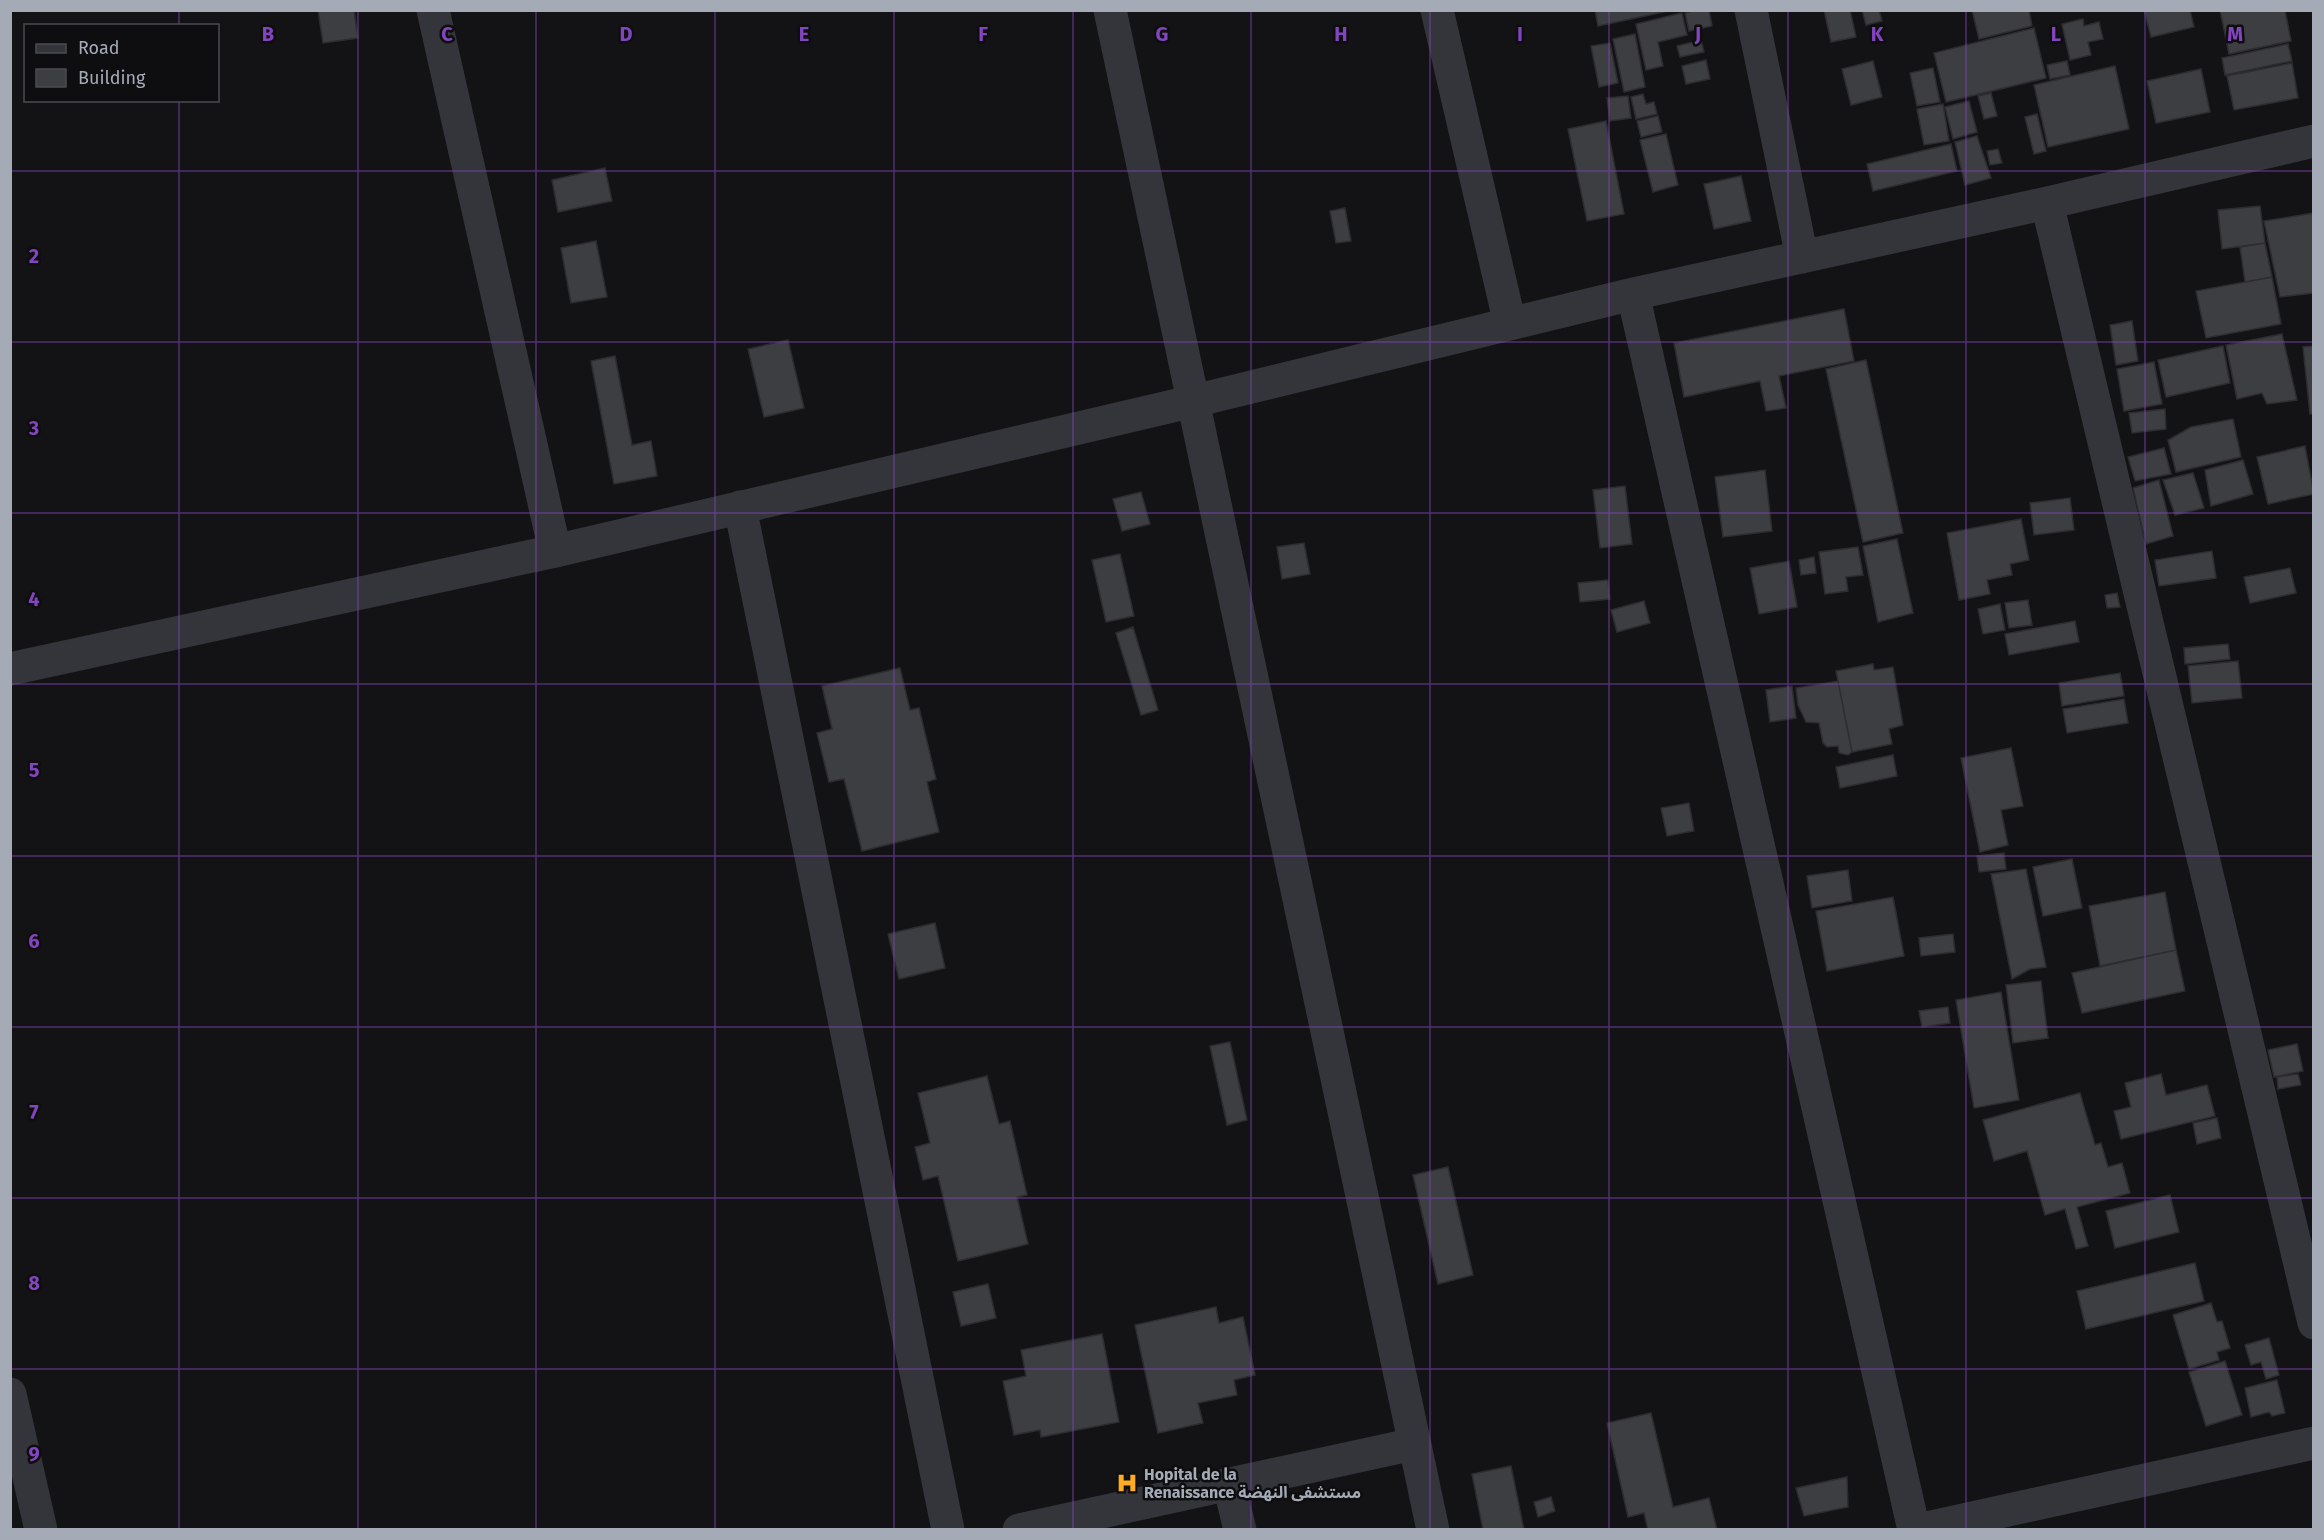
<svg xmlns="http://www.w3.org/2000/svg" width="2324" height="1540" font-family="'Fira Sans','Noto Sans Arabic',sans-serif">
<style>
.building{fill:#3d3e42;stroke:#2d2d31;stroke-width:1.5}
.lines{fill:none;stroke-linecap:round;stroke-linejoin:round}
.minor{stroke:#34353a;stroke-width:33}
.grid{fill:none;stroke:#8345bd;stroke-width:1.5;stroke-opacity:0.55}
.labels{text-anchor:middle;stroke-width:5;stroke-linejoin:round;paint-order:stroke}
.poi-label{font-size:16px;font-weight:bold;fill:#a4aab6;stroke:#0e0e10;text-anchor:start}
.grid-label{font-size:20px;text-anchor:middle;font-weight:bold;fill:#8345bd;stroke:#0e0e10;stroke-width:5;stroke-linejoin:round;paint-order:stroke}
</style>
<rect width="100%" height="100%" fill="#131315"/>
<!-- building -->
<path class="building" d="M 318,10 L 354,10 L 358,38 L 323,43 Z
M 1595,10 L 1673,10 L 1598,26 Z
M 1697,10 L 1709,10 L 1712,26 L 1689,31 L 1685,13 Z
M 1824,10 L 1850,10 L 1856,37 L 1831,42 Z
M 1862,10 L 1879,10 L 1882,21 L 1866,25 Z
M 1972,10 L 2029,10 L 2032,26 L 1979,39 Z
M 2144,10 L 2190,10 L 2194,27 L 2151,37 Z
M 2220,10 L 2285,10 L 2291,41 L 2229,54 Z
M 1682,13 L 1687,35 L 1658,42 L 1663,66 L 1646,70 L 1636,24 Z
M 2083,19 L 2084,26 L 2099,22 L 2103,39 L 2088,42 L 2091,55 L 2070,60 L 2062,24 Z
M 2034,28 L 2046,78 L 1946,102 L 1934,53 Z
M 1635,34 L 1645,87 L 1624,92 L 1613,39 Z
M 1701,40 L 1704,52 L 1680,57 L 1677,46 Z
M 1610,43 L 1618,83 L 1599,87 L 1591,46 Z
M 2288,44 L 2292,61 L 2225,75 L 2222,58 Z
M 1706,60 L 1710,79 L 1686,84 L 1682,66 Z
M 1873,61 L 1882,97 L 1851,105 L 1842,69 Z
M 2067,61 L 2070,75 L 2050,79 L 2047,65 Z
M 2292,63 L 2298,98 L 2234,110 L 2227,76 Z
M 2115,66 L 2129,129 L 2048,147 L 2034,85 Z
M 1933,68 L 1940,102 L 1917,106 L 1910,73 Z
M 2201,69 L 2210,112 L 2156,123 L 2147,81 Z
M 1991,93 L 1997,116 L 1984,119 L 1978,96 Z
M 1643,94 L 1646,104 L 1654,102 L 1657,114 L 1636,119 L 1631,97 Z
M 1628,96 L 1631,118 L 1610,121 L 1607,98 Z
M 1969,101 L 1977,132 L 1953,139 L 1945,107 Z
M 1943,104 L 1949,141 L 1924,145 L 1917,109 Z
M 2037,114 L 2046,151 L 2034,154 L 2025,117 Z
M 1658,116 L 1662,132 L 1641,137 L 1637,121 Z
M 1606,121 L 1624,214 L 1587,221 L 1568,129 Z
M 1666,134 L 1678,185 L 1653,192 L 1640,140 Z
M 1977,136 L 1991,178 L 1965,185 L 1955,142 Z
M 1951,144 L 1957,171 L 1873,191 L 1867,164 Z
M 1998,149 L 2002,163 L 1990,165 L 1987,151 Z
M 605,168 L 612,201 L 558,212 L 552,180 Z
M 1741,176 L 1751,221 L 1714,229 L 1704,184 Z
M 2260,206 L 2265,243 L 2222,249 L 2218,210 Z
M 1345,208 L 1351,241 L 1336,243 L 1330,211 Z
M 2314,213 L 2314,293 L 2280,297 L 2264,221 Z
M 596,241 L 607,297 L 571,303 L 561,248 Z
M 2265,243 L 2272,277 L 2245,282 L 2240,247 Z
M 2272,277 L 2281,324 L 2206,338 L 2196,291 Z
M 1844,309 L 1854,361 L 1779,376 L 1786,408 L 1766,411 L 1760,381 L 1684,397 L 1674,343 Z
M 2132,321 L 2138,361 L 2116,365 L 2110,325 Z
M 2282,334 L 2297,400 L 2267,404 L 2262,393 L 2237,399 L 2226,345 Z
M 788,340 L 804,408 L 764,417 L 748,349 Z
M 2223,346 L 2230,383 L 2166,397 L 2158,360 Z
M 2314,346 L 2314,414 L 2310,414 L 2303,347 Z
M 615,356 L 632,445 L 651,441 L 657,476 L 614,484 L 591,361 Z
M 1866,360 L 1903,533 L 1863,542 L 1826,369 Z
M 2154,362 L 2162,404 L 2124,411 L 2117,369 Z
M 2165,409 L 2166,429 L 2132,433 L 2129,413 Z
M 2233,419 L 2241,457 L 2176,472 L 2168,440 L 2191,427 Z
M 2305,446 L 2314,494 L 2268,504 L 2257,457 Z
M 2164,448 L 2171,474 L 2135,481 L 2128,457 Z
M 2243,460 L 2253,494 L 2211,506 L 2205,470 Z
M 1765,470 L 1772,531 L 1723,537 L 1715,477 Z
M 2193,473 L 2204,508 L 2175,515 L 2163,480 Z
M 2159,480 L 2173,536 L 2146,544 L 2133,488 Z
M 1625,486 L 1632,544 L 1600,548 L 1593,490 Z
M 1141,492 L 1150,524 L 1122,531 L 1113,499 Z
M 2070,498 L 2074,530 L 2034,535 L 2030,503 Z
M 2021,519 L 2029,560 L 2010,564 L 2012,575 L 1987,580 L 1990,594 L 1959,600 L 1947,533 Z
M 1897,539 L 1913,613 L 1878,622 L 1863,546 Z
M 1304,543 L 1310,574 L 1282,579 L 1277,547 Z
M 1858,547 L 1863,575 L 1846,577 L 1848,591 L 1825,594 L 1819,552 Z
M 2212,551 L 2216,578 L 2159,586 L 2155,560 Z
M 1120,554 L 1134,616 L 1106,622 L 1092,560 Z
M 1814,557 L 1816,573 L 1801,575 L 1799,560 Z
M 1789,561 L 1797,607 L 1759,614 L 1750,568 Z
M 2290,568 L 2296,593 L 2250,603 L 2244,577 Z
M 1608,580 L 1610,599 L 1580,602 L 1578,583 Z
M 2117,593 L 2120,607 L 2107,608 L 2105,595 Z
M 2028,600 L 2032,625 L 2009,628 L 2005,603 Z
M 1644,601 L 1650,623 L 1617,632 L 1611,610 Z
M 2000,604 L 2005,630 L 1983,634 L 1978,609 Z
M 2075,621 L 2079,642 L 2009,655 L 2005,634 Z
M 1133,627 L 1158,710 L 1141,715 L 1116,633 Z
M 2228,644 L 2230,659 L 2185,664 L 2184,648 Z
M 2238,661 L 2242,698 L 2192,703 L 2188,666 Z
M 1873,664 L 1874,670 L 1893,667 L 1903,725 L 1889,729 L 1892,744 L 1852,752 L 1836,671 Z
M 900,668 L 910,710 L 919,708 L 936,779 L 927,782 L 939,832 L 862,851 L 844,779 L 829,782 L 817,733 L 832,729 L 822,686 Z
M 2120,673 L 2124,696 L 2062,706 L 2059,683 Z
M 1838,681 L 1852,752 L 1848,755 L 1839,753 L 1838,746 L 1827,747 L 1823,743 L 1819,723 L 1806,722 L 1798,705 L 1796,688 Z
M 1792,686 L 1796,718 L 1770,722 L 1766,690 Z
M 2124,699 L 2128,723 L 2067,733 L 2063,709 Z
M 2011,748 L 2023,806 L 2001,810 L 2008,845 L 1980,852 L 1961,758 Z
M 1893,755 L 1897,776 L 1840,788 L 1836,767 Z
M 1689,803 L 1694,831 L 1667,836 L 1661,808 Z
M 2004,853 L 2006,869 L 1979,872 L 1977,856 Z
M 2072,859 L 2082,908 L 2043,916 L 2033,867 Z
M 2026,869 L 2046,967 L 2030,969 L 2012,979 L 1991,874 Z
M 1848,870 L 1852,901 L 1812,908 L 1807,876 Z
M 2165,892 L 2176,950 L 2100,966 L 2089,906 Z
M 1893,897 L 1904,956 L 1827,971 L 1816,911 Z
M 935,923 L 945,968 L 899,979 L 888,934 Z
M 1953,934 L 1955,952 L 1921,956 L 1919,938 Z
M 2176,950 L 2185,991 L 2082,1013 L 2072,973 Z
M 2041,981 L 2048,1038 L 2013,1043 L 2006,985 Z
M 2001,992 L 2019,1100 L 1974,1108 L 1956,1000 Z
M 1948,1007 L 1950,1023 L 1922,1027 L 1919,1011 Z
M 1230,1042 L 1247,1120 L 1227,1125 L 1210,1046 Z
M 2297,1044 L 2303,1071 L 2274,1077 L 2268,1050 Z
M 2161,1074 L 2166,1095 L 2207,1085 L 2215,1116 L 2121,1139 L 2114,1111 L 2131,1107 L 2125,1083 Z
M 2298,1074 L 2301,1085 L 2278,1089 L 2277,1077 Z
M 987,1076 L 999,1124 L 1010,1121 L 1027,1195 L 1017,1197 L 1028,1244 L 958,1261 L 938,1176 L 923,1180 L 915,1147 L 930,1143 L 918,1093 Z
M 2080,1093 L 2095,1145 L 2101,1143 L 2108,1167 L 2122,1163 L 2130,1193 L 2077,1207 L 2088,1246 L 2076,1249 L 2065,1209 L 2045,1215 L 2027,1151 L 1994,1161 L 1983,1120 Z
M 2217,1118 L 2221,1138 L 2197,1144 L 2193,1123 Z
M 1448,1167 L 1473,1275 L 1438,1284 L 1413,1175 Z
M 2170,1195 L 2179,1232 L 2115,1248 L 2106,1211 Z
M 2195,1263 L 2204,1301 L 2086,1329 L 2077,1291 Z
M 988,1284 L 996,1318 L 961,1326 L 953,1292 Z
M 2211,1303 L 2217,1322 L 2222,1321 L 2230,1348 L 2217,1352 L 2219,1360 L 2189,1369 L 2173,1315 Z
M 1216,1307 L 1219,1323 L 1243,1317 L 1255,1375 L 1234,1380 L 1237,1395 L 1198,1403 L 1203,1423 L 1158,1433 L 1135,1325 Z
M 1102,1334 L 1119,1422 L 1041,1437 L 1040,1430 L 1014,1435 L 1003,1381 L 1026,1376 L 1021,1350 Z
M 2269,1338 L 2279,1375 L 2266,1379 L 2261,1362 L 2251,1365 L 2245,1345 Z
M 2225,1361 L 2242,1415 L 2206,1426 L 2189,1372 Z
M 2277,1380 L 2285,1413 L 2272,1416 L 2269,1412 L 2251,1417 L 2245,1388 Z
M 1651,1413 L 1673,1507 L 1709,1498 L 1717,1530 L 1648,1530 L 1644,1513 L 1628,1517 L 1607,1423 Z
M 1511,1466 L 1524,1530 L 1483,1530 L 1472,1474 Z
M 1847,1477 L 1848,1507 L 1804,1516 L 1796,1488 Z
M 1551,1497 L 1555,1511 L 1538,1517 L 1534,1502 Z"/>
<g class="lines">
<!-- minor -->
<path class="minor" d="M 433,10 L 555,551
M 1110,10 L 1433,1530
M 1437,10 L 1510,324
M 1751,10 L 1802,257
M 2047,203 L 2314,1323
M 1633,294 L 1914,1530
M 740,507 L 948,1530
M 10,669 L 555,551 L 1194,401 L 1633,294 L 2047,203 L 2314,141
M 10,1394 L 41,1530
M 1229,1484 L 1240,1530
M 1019,1530 L 1414,1444
M 1917,1530 L 2314,1443"/>
</g>
<!-- grid -->
<path class="grid" d="M 179,10 L 179,26M 358,10 L 358,1530M 536,10 L 536,1530M 715,10 L 715,1530M 894,10 L 894,1530M 1073,10 L 1073,1530M 1251,10 L 1251,1530M 1430,10 L 1430,1530M 1609,10 L 1609,1530M 1788,10 L 1788,1530M 1966,10 L 1966,1530M 2145,10 L 2145,1530M 179,100 L 179,1530M 10,171 L 2314,171M 10,342 L 2314,342M 10,513 L 2314,513M 10,684 L 2314,684M 10,856 L 2314,856M 10,1027 L 2314,1027M 10,1198 L 2314,1198M 10,1369 L 2314,1369"/>
<!-- icons -->
<defs>
<symbol id="hospital-bare" viewBox="-9 -9 18 18"><path d="M-5-5h3v3.5h4V-5h3V5h-3V1.5h-4V5h-3Z" fill="#fdac23" stroke="#0e0e10" stroke-width="2.5" paint-order="stroke"/></symbol>
</defs>
<g fill-rule="evenodd">
<use href="#hospital-bare" x="1112" y="1468" width="30" height="30"/>
</g>
<g class="labels">
<!-- poi labels -->
<g class="poi-label">
<text x="1144" y="1480">Hopital de la<tspan x="1144" dy="18">Renaissance مستشفى النهضة</tspan></text>
</g>
</g>
<g class="grid-label">
<text x="268" y="41">B</text>
<text x="447" y="41">C</text>
<text x="626" y="41">D</text>
<text x="804" y="41">E</text>
<text x="983" y="41">F</text>
<text x="1162" y="41">G</text>
<text x="1341" y="41">H</text>
<text x="1520" y="41">I</text>
<text x="1698" y="41">J</text>
<text x="1877" y="41">K</text>
<text x="2056" y="41">L</text>
<text x="2235" y="41">M</text>
<text x="34" y="263">2</text>
<text x="34" y="435">3</text>
<text x="34" y="606">4</text>
<text x="34" y="777">5</text>
<text x="34" y="948">6</text>
<text x="34" y="1119">7</text>
<text x="34" y="1290">8</text>
<text x="34" y="1461">9</text>
</g>
<!-- border -->
<rect width="2324" height="1540" fill="none" stroke="#a4aab6" stroke-width="24"/>
<!-- legend -->
<rect x="24" y="24" width="195" height="78" fill="#0e0e10" stroke="#4a4c52" stroke-width="1.5"/>
<rect x="36" y="44" width="30" height="9" fill="#34353a" stroke="#4a4c52" stroke-width="1.5"/>
<text x="78" y="54" font-size="18" fill="#a4aab6">Road</text>
<rect x="36" y="69" width="30" height="18" fill="#3d3e42" stroke="#4a4c52" stroke-width="1.5"/>
<text x="78" y="84" font-size="18" fill="#a4aab6">Building</text>
</svg>
